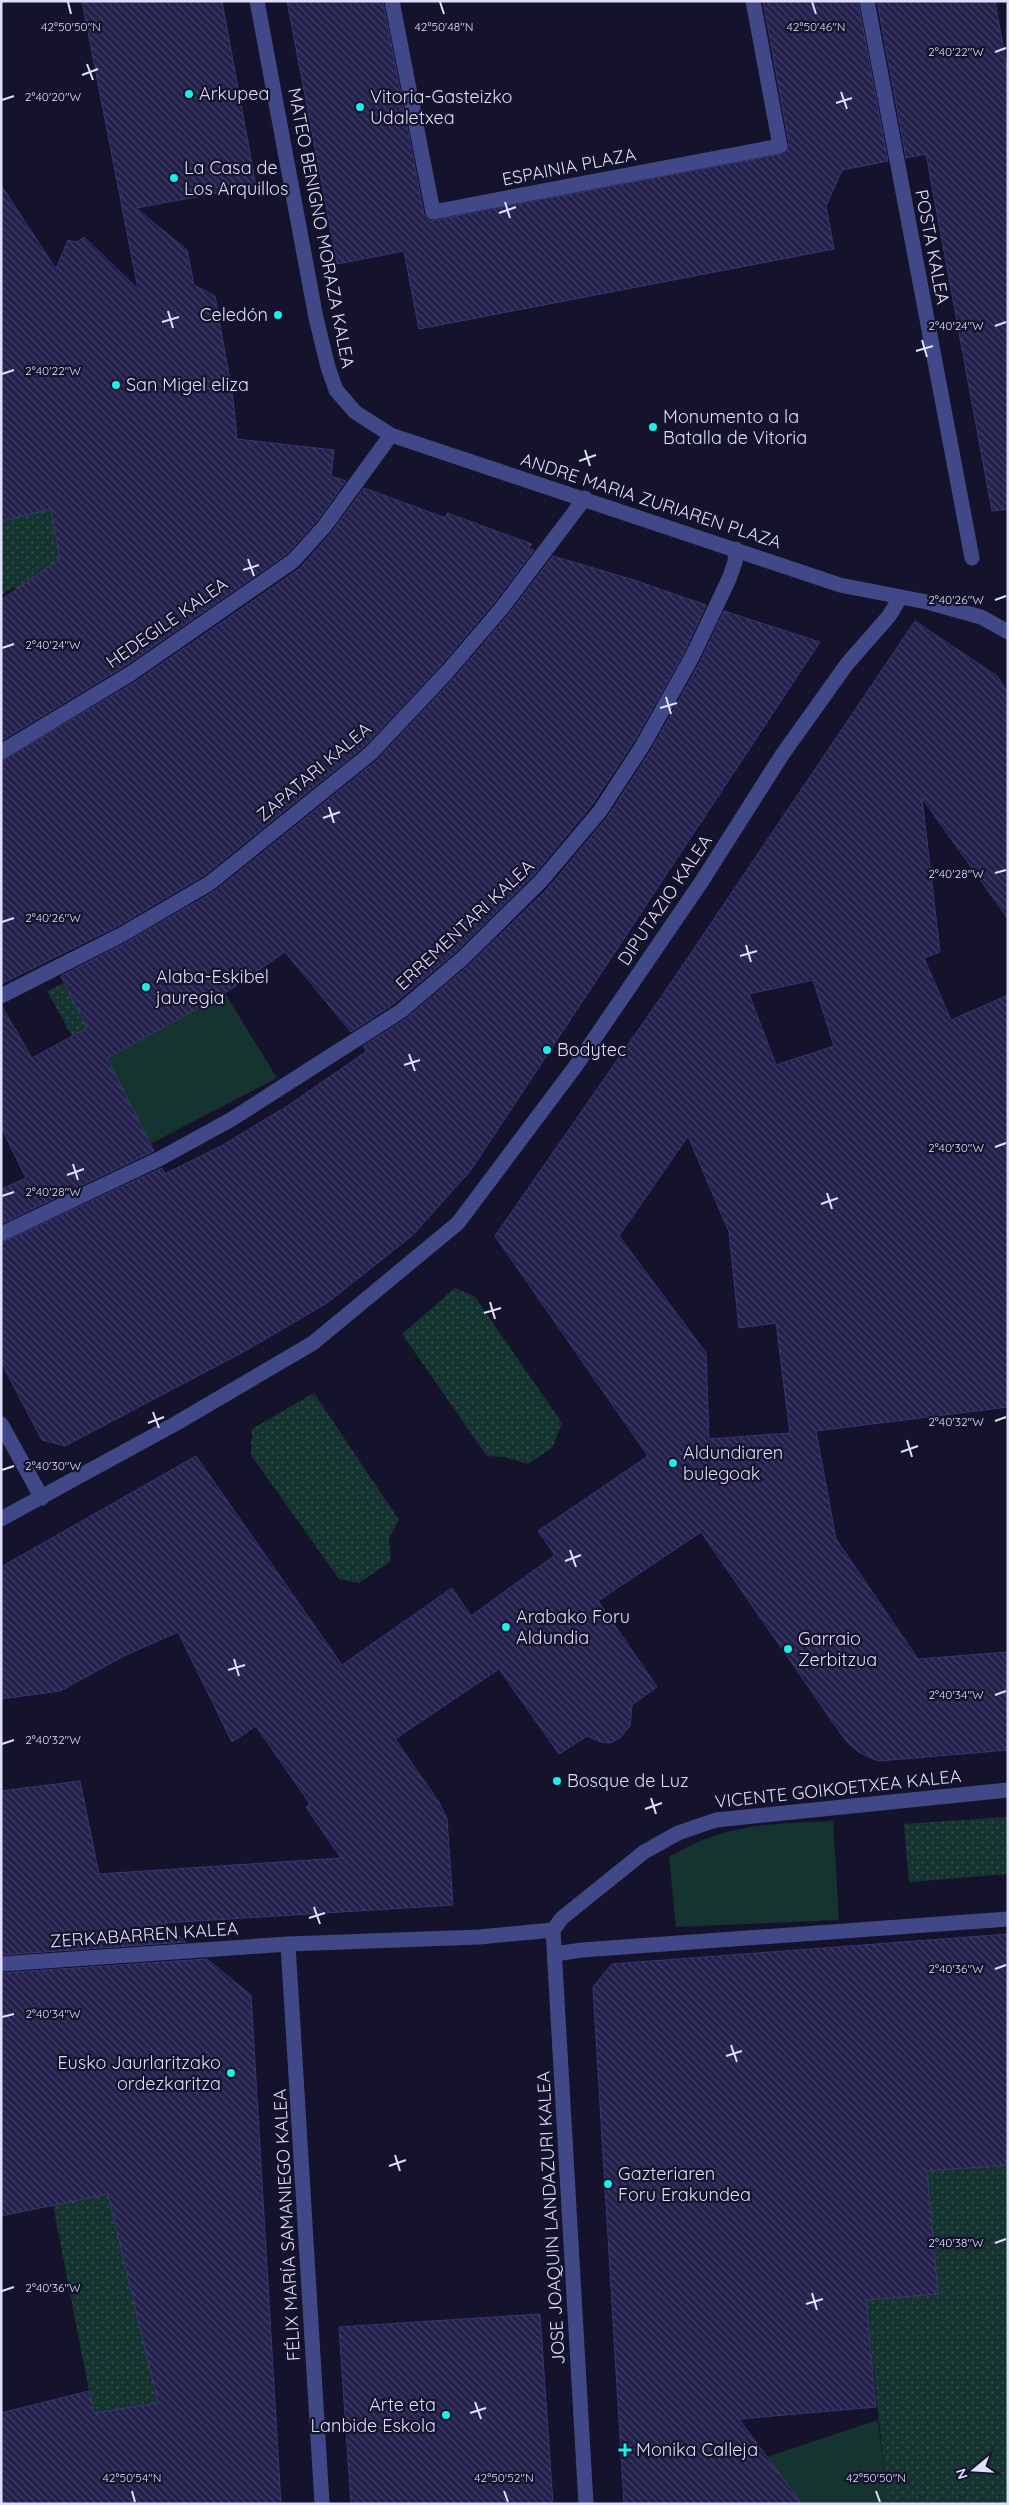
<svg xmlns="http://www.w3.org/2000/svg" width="1009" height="2505" font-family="Quicksand,sans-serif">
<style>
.grass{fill:#16342f}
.park{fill:url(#park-dots)}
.building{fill:url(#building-back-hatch);stroke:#383475;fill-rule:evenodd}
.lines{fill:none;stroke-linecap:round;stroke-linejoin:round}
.minor{stroke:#414887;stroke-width:15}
.ticks{fill:none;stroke:#dfdffd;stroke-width:2}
.poi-dot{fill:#17f1e9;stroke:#14132b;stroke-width:2}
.labels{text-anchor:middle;stroke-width:4.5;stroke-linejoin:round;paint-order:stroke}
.poi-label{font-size:18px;fill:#dfdffd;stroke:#14132b;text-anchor:start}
.street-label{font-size:18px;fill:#dfdffd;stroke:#14132b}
.ticks-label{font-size:12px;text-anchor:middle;fill:#dfdffd;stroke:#14132b;stroke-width:4.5;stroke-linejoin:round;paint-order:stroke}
</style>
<defs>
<pattern id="park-dots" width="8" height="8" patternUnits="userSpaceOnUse" patternTransform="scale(1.25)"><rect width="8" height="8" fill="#16342f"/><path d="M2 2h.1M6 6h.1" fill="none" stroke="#37514e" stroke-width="1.8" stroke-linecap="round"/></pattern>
<pattern id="building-back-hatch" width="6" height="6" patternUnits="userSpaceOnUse" patternTransform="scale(1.25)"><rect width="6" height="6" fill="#23204b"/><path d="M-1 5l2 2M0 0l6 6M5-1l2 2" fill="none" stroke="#424066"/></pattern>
</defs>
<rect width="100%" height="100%" fill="#14132b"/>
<!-- grass -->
<path class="grass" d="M 225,993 L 277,1078 L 150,1144 L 107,1058 Z
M 833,1821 L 839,1920 L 676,1927 L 669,1857 C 725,1823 769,1824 833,1821 Z
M 878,2420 L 888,2504 L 802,2504 L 767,2457 Z"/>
<!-- park -->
<path class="park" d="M 51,509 L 58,548 L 81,544 L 56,561 L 20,595 L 14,587 L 1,595 L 1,521 C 19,517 33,510 51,509 Z
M 64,983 L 87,1028 L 83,1056 L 47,991 Z
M 455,1288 L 475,1297 L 562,1423 L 553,1447 L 528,1464 L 504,1457 L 487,1456 L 402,1334 Z
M 314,1393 L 399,1520 L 389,1538 L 391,1561 L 359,1583 L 339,1579 L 251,1455 L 252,1429 Z
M 1008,1817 L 1008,1874 L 909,1882 L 904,1824 Z
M 94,2134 L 158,2403 L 98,2427 L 89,2391 L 53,2205 Z
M 1008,2165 L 1008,2504 L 888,2504 L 866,2300 L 937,2294 L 927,2171 Z"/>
<!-- building -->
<path class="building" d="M 82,1 L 222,1 L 256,186 L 136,208 L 187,250 L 194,285 L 215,296 L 233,398 L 237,439 L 334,450 L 331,476 L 346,481 L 317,521 L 287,554 L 125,666 L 1,741 L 1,600 L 60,559 L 51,509 L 1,521 L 1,185 L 56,269 L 68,240 L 77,242 L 84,237 L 138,289 Z
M 287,1 L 383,1 L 424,214 L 430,221 L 786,153 L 789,144 L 763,1 L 858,1 L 888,161 L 842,170 L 826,206 L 834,249 L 419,329 L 404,251 L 337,264 Z
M 877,1 L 995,1 L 1008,75 L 1008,509 L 992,511 L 926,154 L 906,158 Z
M 364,488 L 446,518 L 447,513 L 532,544 L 528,549 L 534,550 L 494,603 L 441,665 L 365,746 L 205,875 L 118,926 L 1,984 L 1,761 L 135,682 L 299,569 L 331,533 Z
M 553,556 L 634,580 L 706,605 L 684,653 L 635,740 L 592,805 L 534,875 L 457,951 L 395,1003 L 351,1032 L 285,952 L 222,995 L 107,1058 L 154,1151 L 1,1224 L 1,1189 L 26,1178 L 1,1127 L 1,1005 L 32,1058 L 87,1028 L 61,976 L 127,942 L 215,891 L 377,760 L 455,677 L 508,615 Z
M 724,611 L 820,642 L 471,1170 L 413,1235 L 327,1303 L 245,1351 L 65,1446 L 42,1440 L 1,1362 L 1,1243 L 162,1168 L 165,1174 L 221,1146 L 289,1105 L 367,1051 L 363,1046 L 407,1018 L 469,965 L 548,888 L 608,816 L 651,750 L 700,662 Z
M 915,621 L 997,676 L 1008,693 L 1008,919 L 922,798 L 940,952 L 924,958 L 951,1020 L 1008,995 L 1008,1407 L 816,1431 L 836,1539 L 918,1659 L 1008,1652 L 1008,1750 L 878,1761 L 860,1753 L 847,1742 L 834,1724 L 701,1532 L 598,1601 L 657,1687 L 632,1705 L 630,1726 L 620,1738 L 610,1743 L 601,1742 L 587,1736 L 559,1754 L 499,1669 L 395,1739 L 439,1802 L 447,1819 L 453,1905 L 164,1923 L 186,1942 L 1,1955 L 1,1791 L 80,1781 L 99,1874 L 341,1858 L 306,1807 L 310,1804 L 256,1726 L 232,1742 L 178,1632 L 124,1656 L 60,1691 L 1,1699 L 1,1567 L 196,1456 L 342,1665 L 452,1588 L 471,1616 L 555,1555 L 538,1531 L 648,1456 L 495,1236 L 668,987 ZM 813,980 L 834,1046 L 776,1065 L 749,994 ZM 688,1136 L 729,1232 L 739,1328 L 776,1323 L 790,1433 L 709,1439 L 706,1353 L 619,1236 Z
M 1008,1934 L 1008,2165 L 927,2171 L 938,2294 L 866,2300 L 876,2407 L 739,2419 L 802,2504 L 624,2504 L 593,1987 L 612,1964 Z
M 207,1959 L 251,1995 L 281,2504 L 1,2504 L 1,2413 L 89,2391 L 94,2413 L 158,2403 L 108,2194 L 1,2216 L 1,1973 Z
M 540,2314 L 553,2504 L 351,2504 L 339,2327 Z"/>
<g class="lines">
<!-- minor -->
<path class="minor" d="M 257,1 L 316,318 L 328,367 L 336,390 L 355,412 L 391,435 L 840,585 L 927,602 L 981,617 L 1008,632
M 392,1 L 433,212 L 780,146 L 753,1
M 867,1 L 972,558
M 1,752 L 130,674 L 293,561 L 324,527 L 391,435
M 1,996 L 123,934 L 210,883 L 371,753 L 448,671 L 501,609 L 585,498
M 1,1234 L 159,1159 L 232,1119 L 401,1011 L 463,958 L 541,881 L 600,811 L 643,745 L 692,657 L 729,579 L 735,562 L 736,549
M 1,1424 L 42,1498
M 1,1519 L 175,1424 L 313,1343 L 458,1223 L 575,1067 L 702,881 L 782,755 L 847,664 L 889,616 L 900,598
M 553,1930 L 586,2504
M 288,1944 L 322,2504
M 555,1954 L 582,1950 L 1008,1919
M 1,1964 L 288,1944 L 479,1937 L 553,1930 L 562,1918 L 644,1852 L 678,1833 L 716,1820 L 1008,1790"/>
</g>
<!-- ticks -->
<path class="ticks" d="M 68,2 L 71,14M 440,2 L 444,14M 812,2 L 816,14M 995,52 L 1006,48M 87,64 L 93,80M 82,75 L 98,69M 841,92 L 847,109M 2,100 L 14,96M 836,103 L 852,98M 505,202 L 510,218M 499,213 L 516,207M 168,311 L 173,328M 162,322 L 179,317M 995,326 L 1006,322M 922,340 L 927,357M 916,351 L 933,346M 2,374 L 14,370M 585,450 L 590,466M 579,461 L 596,455M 248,559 L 254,576M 243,570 L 259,565M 995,600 L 1006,596M 2,648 L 14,644M 666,697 L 671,714M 660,708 L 677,703M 329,807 L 334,823M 323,818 L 340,812M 995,873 L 1006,870M 2,922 L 14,918M 746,945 L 751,962M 740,956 L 757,951M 409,1054 L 415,1071M 404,1065 L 420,1060M 995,1147 L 1006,1143M 73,1164 L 78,1180M 67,1175 L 84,1169M 827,1193 L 832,1209M 2,1196 L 14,1192M 821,1204 L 838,1198M 490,1302 L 495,1319M 484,1313 L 501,1308M 153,1412 L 159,1428M 995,1421 L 1006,1417M 148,1423 L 164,1417M 907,1440 L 912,1457M 901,1452 L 918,1446M 2,1470 L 14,1466M 570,1550 L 576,1567M 565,1561 L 581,1555M 234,1659 L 239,1676M 228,1670 L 245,1665M 995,1695 L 1006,1691M 2,1744 L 14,1740M 651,1798 L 656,1814M 645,1809 L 662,1803M 314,1907 L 320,1924M 309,1918 L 325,1913M 995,1969 L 1006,1965M 2,2017 L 14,2014M 731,2045 L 737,2062M 726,2056 L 742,2051M 395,2155 L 400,2171M 389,2166 L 406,2160M 995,2243 L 1006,2239M 2,2291 L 14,2287M 812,2293 L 817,2310M 806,2304 L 823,2299M 475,2402 L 481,2419M 470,2413 L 486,2408M 132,2491 L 135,2502M 504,2491 L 508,2502M 876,2491 L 880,2502"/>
<!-- markers -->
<g class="poi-dot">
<circle cx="189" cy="94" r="5"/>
<circle cx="360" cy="107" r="5"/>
<circle cx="174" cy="178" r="5"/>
<circle cx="278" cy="315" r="5"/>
<circle cx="116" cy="385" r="5"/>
<circle cx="653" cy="427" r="5"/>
<circle cx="146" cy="987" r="5"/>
<circle cx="547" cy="1050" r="5"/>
<circle cx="673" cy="1463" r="5"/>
<circle cx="506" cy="1627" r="5"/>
<circle cx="788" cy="1649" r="5"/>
<circle cx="557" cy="1781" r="5"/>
<circle cx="231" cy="2073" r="5"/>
<circle cx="608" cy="2184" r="5"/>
<circle cx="446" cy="2415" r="5"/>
<path d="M622.5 2442.5h5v5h5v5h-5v5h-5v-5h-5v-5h5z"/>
</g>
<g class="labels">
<!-- poi labels -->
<g class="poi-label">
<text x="199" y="100">Arkupea</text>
<text x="370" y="103">Vitoria-Gasteizko<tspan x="370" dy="21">Udaletxea</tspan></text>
<text x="184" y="174">La Casa de<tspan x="184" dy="21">Los Arquillos</tspan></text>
<text x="268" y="321" text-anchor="end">Celedón</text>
<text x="126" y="391">San Migel eliza</text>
<text x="663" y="423">Monumento a la<tspan x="663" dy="21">Batalla de Vitoria</tspan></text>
<text x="156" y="983">Alaba-Eskibel<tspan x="156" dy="21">jauregia</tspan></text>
<text x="557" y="1056">Bodytec</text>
<text x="683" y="1459">Aldundiaren<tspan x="683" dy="21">bulegoak</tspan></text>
<text x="516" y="1623">Arabako Foru<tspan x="516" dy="21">Aldundia</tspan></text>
<text x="798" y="1645">Garraio<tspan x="798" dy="21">Zerbitzua</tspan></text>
<text x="567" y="1787">Bosque de Luz</text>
<text x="221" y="2069" text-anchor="end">Eusko Jaurlaritzako<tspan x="221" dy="21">ordezkaritza</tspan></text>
<text x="618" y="2180">Gazteriaren<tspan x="618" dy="21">Foru Erakundea</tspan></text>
<text x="436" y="2411" text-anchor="end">Arte eta<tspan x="436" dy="21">Lanbide Eskola</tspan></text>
<text x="636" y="2456">Monika Calleja</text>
</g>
<!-- street labels -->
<g class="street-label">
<text transform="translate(569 167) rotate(-11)" y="6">ESPAINIA PLAZA</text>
<text transform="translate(321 228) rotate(79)" y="6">MATEO BENIGNO MORAZA KALEA</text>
<text transform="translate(932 247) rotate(79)" y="6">POSTA KALEA</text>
<text transform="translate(651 501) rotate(18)" y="6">ANDRE MARIA ZURIAREN PLAZA</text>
<text transform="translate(167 623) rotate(-35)" y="6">HEDEGILE KALEA</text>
<text transform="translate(314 772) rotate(-40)" y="6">ZAPATARI KALEA</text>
<text transform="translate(665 900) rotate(-56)" y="6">DIPUTAZIO KALEA</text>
<text transform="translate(465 925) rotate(-43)" y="6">ERREMENTARI KALEA</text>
<text transform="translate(838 1789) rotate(-6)" y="6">VICENTE GOIKOETXEA KALEA</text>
<text transform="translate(144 1935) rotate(-4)" y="6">ZERKABARREN KALEA</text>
<text transform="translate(551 2218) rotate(-93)" y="6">JOSE JOAQUIN LANDAZURI KALEA</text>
<text transform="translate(287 2225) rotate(-93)" y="6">FÉLIX MARÍA SAMANIEGO KALEA</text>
</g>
</g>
<g class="ticks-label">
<text x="71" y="31">42°50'50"N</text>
<text x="444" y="31">42°50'48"N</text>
<text x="816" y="31">42°50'46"N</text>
<text x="956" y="56">2°40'22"W</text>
<text x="53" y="101">2°40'20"W</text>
<text x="956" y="330">2°40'24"W</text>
<text x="53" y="375">2°40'22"W</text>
<text x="956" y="604">2°40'26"W</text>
<text x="53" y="649">2°40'24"W</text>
<text x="956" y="878">2°40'28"W</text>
<text x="53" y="922">2°40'26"W</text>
<text x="956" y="1152">2°40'30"W</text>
<text x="53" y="1196">2°40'28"W</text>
<text x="956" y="1426">2°40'32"W</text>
<text x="53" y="1470">2°40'30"W</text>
<text x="956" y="1699">2°40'34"W</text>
<text x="53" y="1744">2°40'32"W</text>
<text x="956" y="1973">2°40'36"W</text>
<text x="53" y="2018">2°40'34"W</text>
<text x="956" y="2247">2°40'38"W</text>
<text x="53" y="2292">2°40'36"W</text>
<text x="132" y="2482">42°50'54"N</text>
<text x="504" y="2482">42°50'52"N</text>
<text x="876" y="2482">42°50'50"N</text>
</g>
<!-- border -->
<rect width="1009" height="2505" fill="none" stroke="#dfdffd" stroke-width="5"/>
<!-- north arrow -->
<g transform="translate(974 2470) rotate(252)" stroke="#14132b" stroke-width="4" paint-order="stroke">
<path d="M0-4L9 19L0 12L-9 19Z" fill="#dfdffd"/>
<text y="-8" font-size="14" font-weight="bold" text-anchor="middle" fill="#dfdffd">N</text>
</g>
</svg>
